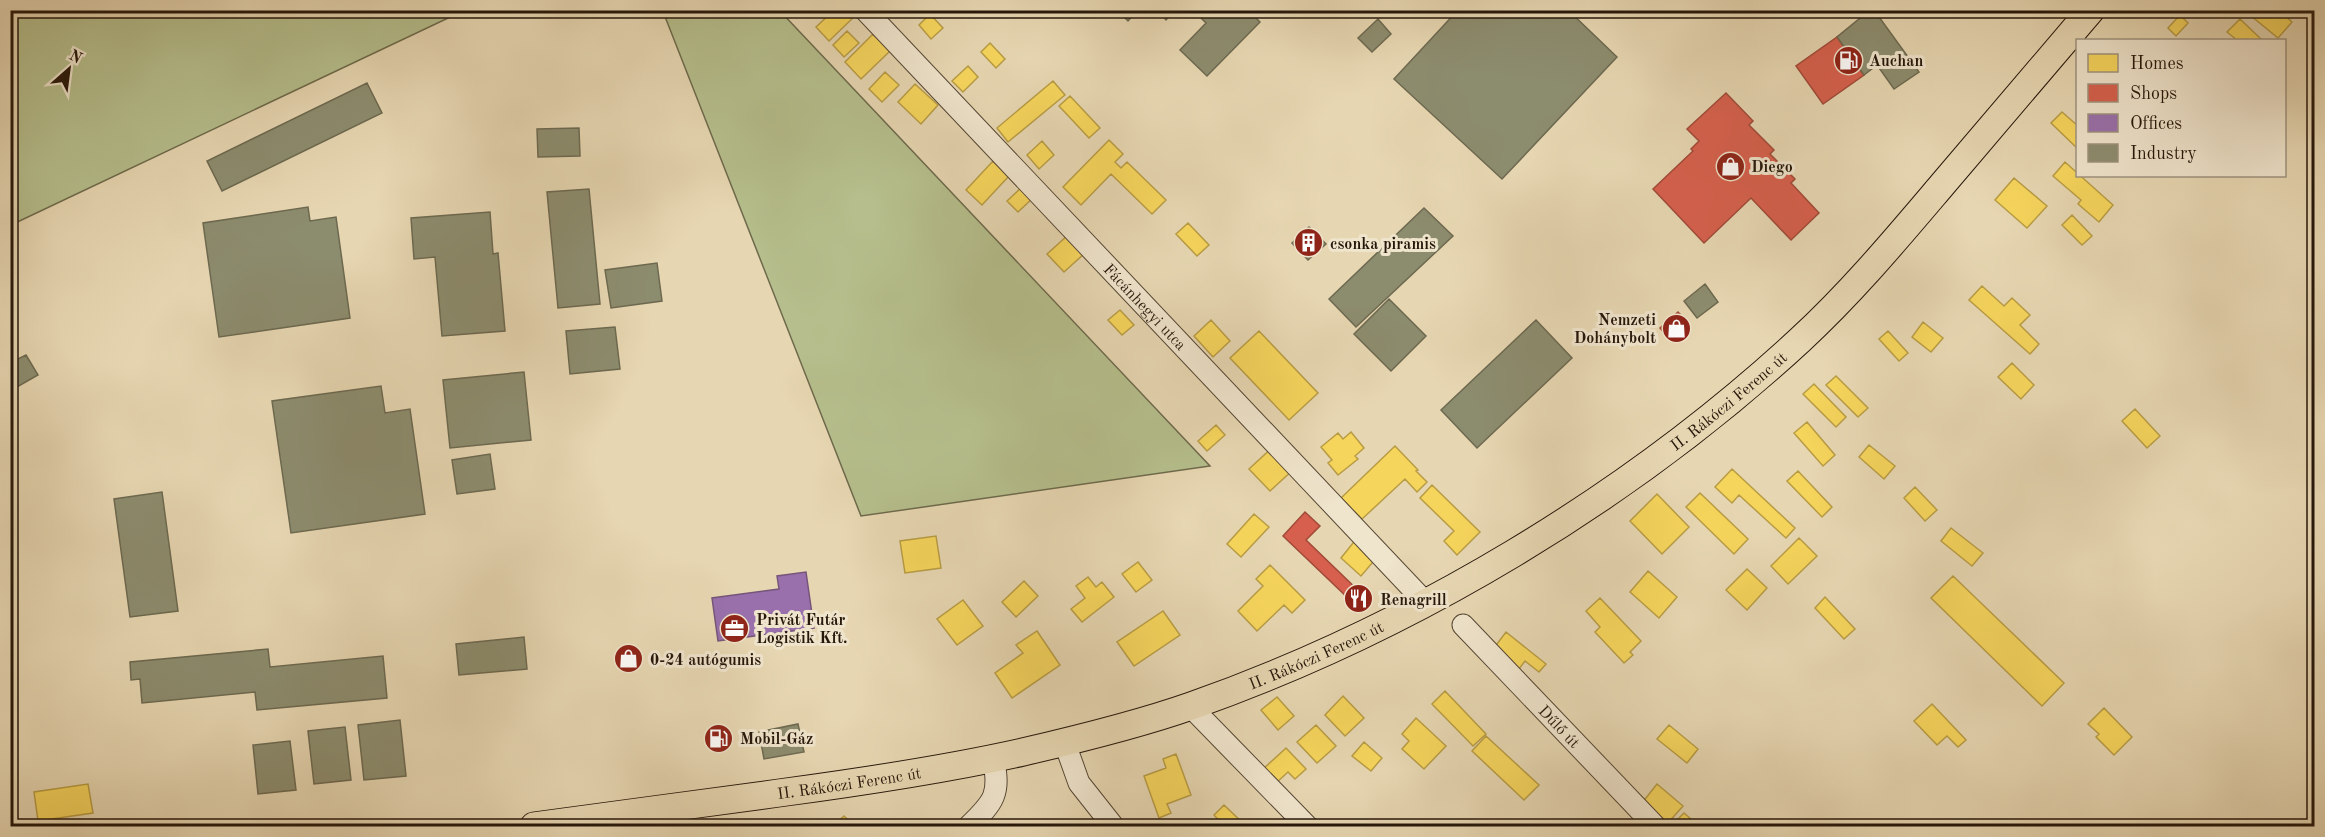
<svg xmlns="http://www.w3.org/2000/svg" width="2325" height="837" font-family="'Old Standard TT',serif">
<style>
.green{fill:#b5be8c;stroke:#6e6a4c;stroke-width:1.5}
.homes{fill:#f6d55c;stroke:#b89c44;stroke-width:1.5}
.shops{fill:#d6604d;stroke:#a14a39;stroke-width:1.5}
.offices{fill:#9970ab;stroke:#76557b;stroke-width:1.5}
.industry{fill:#8c8c6e;stroke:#6d6950;stroke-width:1.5}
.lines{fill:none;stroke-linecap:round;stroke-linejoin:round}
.minor-casing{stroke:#564734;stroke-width:23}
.major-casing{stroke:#26170b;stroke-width:29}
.minor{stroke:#efe4cc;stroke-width:21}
.major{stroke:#e6d6b1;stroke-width:27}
.labels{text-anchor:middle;stroke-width:6;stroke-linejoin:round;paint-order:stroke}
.poi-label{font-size:16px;font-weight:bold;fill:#26170b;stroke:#efe4cc;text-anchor:start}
.street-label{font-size:16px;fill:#26170b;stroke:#efe4cc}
</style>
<rect width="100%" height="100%" fill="#e6d6b1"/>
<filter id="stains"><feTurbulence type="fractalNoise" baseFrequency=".00333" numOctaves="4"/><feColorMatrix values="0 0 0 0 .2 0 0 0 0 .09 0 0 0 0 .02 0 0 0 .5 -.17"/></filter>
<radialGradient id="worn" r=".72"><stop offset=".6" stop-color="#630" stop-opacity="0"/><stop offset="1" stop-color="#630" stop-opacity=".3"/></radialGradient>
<!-- green -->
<path class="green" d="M 11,10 L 463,10 L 463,11 L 11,225 Z
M 668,11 L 780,11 L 1210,466 L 861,516 L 664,14 Z"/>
<!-- homes -->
<path class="homes" d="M 834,10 L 852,10 L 856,15 L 829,41 L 816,27 Z
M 2253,10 L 2279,10 L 2292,22 L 2278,38 L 2250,15 Z
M 930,14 L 943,28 L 931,39 L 919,25 Z
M 2180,15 L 2188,23 L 2176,36 L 2168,28 Z
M 2240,19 L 2262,40 L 2237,40 L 2227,32 Z
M 847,31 L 859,43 L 844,57 L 833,45 Z
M 873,34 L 890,51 L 861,79 L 845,62 Z
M 990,43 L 1005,59 L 996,68 L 981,52 Z
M 968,66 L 978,77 L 963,92 L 952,81 Z
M 885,72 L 899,85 L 882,102 L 869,89 Z
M 1053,81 L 1065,95 L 1008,142 L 997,128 Z
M 915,84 L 938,105 L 921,124 L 898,102 Z
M 1070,96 L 1100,128 L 1089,138 L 1059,106 Z
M 2062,112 L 2078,126 L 2078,149 L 2051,123 Z
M 1109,140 L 1123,154 L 1115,162 L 1121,168 L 1127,162 L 1166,200 L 1152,214 L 1111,174 L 1081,205 L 1063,187 Z
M 1042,141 L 1054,155 L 1039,169 L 1027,155 Z
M 993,161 L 1009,176 L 982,205 L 966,190 Z
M 2065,162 L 2113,205 L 2099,222 L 2078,204 L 2081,200 L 2053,176 Z
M 2014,178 L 2047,206 L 2027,228 L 1995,200 Z
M 1023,186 L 1034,197 L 1018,212 L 1007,201 Z
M 2072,215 L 2092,236 L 2082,245 L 2062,225 Z
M 1188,223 L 1209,245 L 1197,256 L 1176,234 Z
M 1068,235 L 1085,253 L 1064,272 L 1047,254 Z
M 1982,286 L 2004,306 L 2012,298 L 2030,315 L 2020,325 L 2039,344 L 2030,354 L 1969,300 Z
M 1120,310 L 1134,325 L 1122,335 L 1108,320 Z
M 1211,320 L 1230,341 L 1213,357 L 1194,336 Z
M 1923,322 L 1943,338 L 1931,352 L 1912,337 Z
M 1259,331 L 1318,393 L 1289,420 L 1230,358 Z
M 1888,331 L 1908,353 L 1899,361 L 1879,339 Z
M 2012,363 L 2034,385 L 2021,399 L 1998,377 Z
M 1836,376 L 1868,408 L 1858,417 L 1826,385 Z
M 1814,384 L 1846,417 L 1836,427 L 1803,394 Z
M 2135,409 L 2160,436 L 2147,448 L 2122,421 Z
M 1807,422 L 1835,455 L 1823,466 L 1794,433 Z
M 1216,425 L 1225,435 L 1207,451 L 1198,441 Z
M 1351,432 L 1364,448 L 1355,456 L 1358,459 L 1338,475 L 1328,463 L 1332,460 L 1321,447 L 1338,433 L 1343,439 Z
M 1869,445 L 1895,466 L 1884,479 L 1859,457 Z
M 1274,446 L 1295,468 L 1270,491 L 1249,469 Z
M 1395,446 L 1418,470 L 1416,471 L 1427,482 L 1417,492 L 1405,479 L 1362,519 L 1341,498 Z
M 1732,469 L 1795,528 L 1786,538 L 1739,495 L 1732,503 L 1715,487 Z
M 1798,471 L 1832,507 L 1822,517 L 1787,481 Z
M 1432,485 L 1480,532 L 1457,555 L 1444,541 L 1454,531 L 1420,498 Z
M 1915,487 L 1937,510 L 1925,521 L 1904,498 Z
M 1700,493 L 1748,539 L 1734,554 L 1686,507 Z
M 1657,494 L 1689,527 L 1662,554 L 1630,521 Z
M 1254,514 L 1269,527 L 1241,557 L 1227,544 Z
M 1951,528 L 1983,553 L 1972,566 L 1941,541 Z
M 936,536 L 941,568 L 905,573 L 900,541 Z
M 1357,538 L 1378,556 L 1361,576 L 1341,558 Z
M 1799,538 L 1817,556 L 1788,584 L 1771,566 Z
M 1138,562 L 1152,580 L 1136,592 L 1122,574 Z
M 1270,565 L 1305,600 L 1292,613 L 1284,605 L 1257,631 L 1238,611 L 1263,586 L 1256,579 Z
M 1747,569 L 1767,588 L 1747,610 L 1726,590 Z
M 1648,571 L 1677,597 L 1659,618 L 1630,592 Z
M 1953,576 L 2064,683 L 2042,706 L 1931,598 Z
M 1088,577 L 1096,587 L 1102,582 L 1114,597 L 1082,622 L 1071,609 L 1085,598 L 1076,586 Z
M 1024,581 L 1038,596 L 1016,617 L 1002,602 Z
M 1825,597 L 1855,629 L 1844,639 L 1815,608 Z
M 1600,598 L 1641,641 L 1630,652 L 1633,655 L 1624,663 L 1595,632 L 1600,627 L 1586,611 Z
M 963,600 L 983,626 L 957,645 L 937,619 Z
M 1163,611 L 1180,635 L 1134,666 L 1117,642 Z
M 1037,631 L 1060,665 L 1012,698 L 995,673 L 1023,653 L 1016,645 Z
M 1506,632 L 1546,664 L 1539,672 L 1525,661 L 1519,669 L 1494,648 Z
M 1445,691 L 1486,734 L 1473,746 L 1432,704 Z
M 1343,696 L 1364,718 L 1345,736 L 1325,715 Z
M 1277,697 L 1294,716 L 1278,730 L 1261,710 Z
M 1932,704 L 1966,740 L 1958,747 L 1947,736 L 1937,745 L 1914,721 Z
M 2104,708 L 2132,737 L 2114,755 L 2096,737 L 2099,734 L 2088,724 Z
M 1416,718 L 1446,746 L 1424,769 L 1402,749 L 1409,741 L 1402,734 Z
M 1316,725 L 1336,746 L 1317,763 L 1297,742 Z
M 1669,725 L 1698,749 L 1687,763 L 1657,739 Z
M 1486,736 L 1539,785 L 1524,800 L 1472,751 Z
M 1364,742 L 1382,758 L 1371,771 L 1352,756 Z
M 1286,748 L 1306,769 L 1295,779 L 1288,772 L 1275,784 L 1262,770 Z
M 1176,754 L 1191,795 L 1167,804 L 1171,813 L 1159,818 L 1144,776 L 1166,768 L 1163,759 Z
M 88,784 L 93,813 L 38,821 L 34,792 Z
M 1657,784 L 1683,806 L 1667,824 L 1642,803 Z
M 1224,805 L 1246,826 L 1224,826 L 1214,815 Z
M 1684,813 L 1699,826 L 1671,826 Z
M 844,816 L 854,826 L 833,826 Z"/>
<!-- shops -->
<path class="shops" d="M 1837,37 L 1864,75 L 1823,104 L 1796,66 Z
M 1726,93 L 1753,121 L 1749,125 L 1774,150 L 1770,154 L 1795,179 L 1791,183 L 1819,213 L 1791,240 L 1751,198 L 1704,243 L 1653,189 L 1693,151 L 1691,149 L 1699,141 L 1687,129 Z
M 1678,312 L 1689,324 L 1671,340 L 1660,328 Z
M 1305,512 L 1320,526 L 1306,540 L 1367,599 L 1360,606 L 1349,596 L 1347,597 L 1283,536 Z"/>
<!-- offices -->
<path class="offices" d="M 806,572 L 814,628 L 718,641 L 712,598 L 779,589 L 777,576 Z"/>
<!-- industry -->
<path class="industry" d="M 1117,10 L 1138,10 L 1128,21 Z
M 1157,10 L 1175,10 L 1166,20 Z
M 1193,10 L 1248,10 L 1260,22 L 1207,76 L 1180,50 L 1206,23 Z
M 1458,10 L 1568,10 L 1617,57 L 1502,179 L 1394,79 Z
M 1870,10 L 1874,10 L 1919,72 L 1894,89 L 1877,65 L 1864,75 L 1837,37 Z
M 1378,19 L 1391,34 L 1372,52 L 1358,38 Z
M 367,83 L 382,113 L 222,191 L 207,161 Z
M 579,128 L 580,156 L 538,157 L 537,129 Z
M 589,189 L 600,304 L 558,308 L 547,192 Z
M 308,207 L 310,221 L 336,217 L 350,318 L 219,337 L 203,223 Z
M 1424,208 L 1453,236 L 1356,327 L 1329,299 Z
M 490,212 L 493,254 L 498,253 L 505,331 L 442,336 L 435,257 L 414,259 L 411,218 Z
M 1309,227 L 1326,244 L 1308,260 L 1292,243 Z
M 657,263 L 662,301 L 611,308 L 605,270 Z
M 1705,284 L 1718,302 L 1697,318 L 1684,301 Z
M 1389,299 L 1426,336 L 1391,371 L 1354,334 Z
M 1536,320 L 1572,358 L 1477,448 L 1441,410 Z
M 615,327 L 620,369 L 570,374 L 566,331 Z
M 26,355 L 38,375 L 10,391 L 10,363 Z
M 524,372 L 531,440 L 450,448 L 443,380 Z
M 381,386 L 385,413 L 410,409 L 425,514 L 291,533 L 272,401 Z
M 490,454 L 495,489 L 457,494 L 452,460 Z
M 162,492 L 178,611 L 130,617 L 114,499 Z
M 524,637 L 527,669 L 459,675 L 456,644 Z
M 268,649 L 270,667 L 383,656 L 387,698 L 257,710 L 255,692 L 142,703 L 140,679 L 131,680 L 130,662 Z
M 400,720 L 406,776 L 364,780 L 358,725 Z
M 798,724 L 804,752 L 764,759 L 759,732 Z
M 345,727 L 351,780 L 314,784 L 308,731 Z
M 290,741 L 296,790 L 258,794 L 253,745 Z"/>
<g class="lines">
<defs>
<g id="minor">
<path id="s1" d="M 865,10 L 1426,603"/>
<path id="s2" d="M 1463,625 L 1655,826"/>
<path d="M 1190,706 L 1307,826"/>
<path d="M 1064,741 L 1079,783 L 1113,826"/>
<path d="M 969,826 C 994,802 1001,794 993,758"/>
</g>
<g id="major">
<path id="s3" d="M 534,826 C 616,815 697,804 779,793 C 861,782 943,770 1023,752 C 1079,739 1137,725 1191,706 C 1410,629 1629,498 1800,340 C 1852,292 1897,238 1942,185 C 1991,127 2041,69 2091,10"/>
</g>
</defs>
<!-- minor casing -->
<use href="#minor" class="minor-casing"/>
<!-- major casing -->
<use href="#major" class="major-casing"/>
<!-- minor -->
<use href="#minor" class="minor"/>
<!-- major -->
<use href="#major" class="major"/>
</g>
<!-- icons -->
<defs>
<symbol id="fuel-disc" viewBox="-11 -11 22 22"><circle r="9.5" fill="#8f2418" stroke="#efe4cc"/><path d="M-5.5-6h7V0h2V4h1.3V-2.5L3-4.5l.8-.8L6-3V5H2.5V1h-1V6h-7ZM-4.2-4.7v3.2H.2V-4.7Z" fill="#fff"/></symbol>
<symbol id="shop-disc" viewBox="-11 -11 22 22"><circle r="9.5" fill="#8f2418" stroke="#efe4cc"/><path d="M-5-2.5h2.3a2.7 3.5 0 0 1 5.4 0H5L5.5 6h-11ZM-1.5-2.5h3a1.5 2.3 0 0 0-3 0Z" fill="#fff"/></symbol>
<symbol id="building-disc" viewBox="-11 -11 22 22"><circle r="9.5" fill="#8f2418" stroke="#efe4cc"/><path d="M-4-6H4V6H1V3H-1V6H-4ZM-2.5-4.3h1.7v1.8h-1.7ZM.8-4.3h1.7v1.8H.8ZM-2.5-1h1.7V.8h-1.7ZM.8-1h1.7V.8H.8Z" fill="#fff"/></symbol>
<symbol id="restaurant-disc" viewBox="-11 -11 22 22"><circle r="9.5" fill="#8f2418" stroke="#efe4cc"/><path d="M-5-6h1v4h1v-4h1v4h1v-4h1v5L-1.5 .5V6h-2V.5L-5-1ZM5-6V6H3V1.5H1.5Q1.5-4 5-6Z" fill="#fff"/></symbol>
<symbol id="office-disc" viewBox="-11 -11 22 22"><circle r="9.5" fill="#8f2418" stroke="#efe4cc"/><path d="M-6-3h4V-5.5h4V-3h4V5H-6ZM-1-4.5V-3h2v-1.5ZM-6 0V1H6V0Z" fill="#fff"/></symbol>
</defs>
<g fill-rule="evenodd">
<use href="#fuel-disc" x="1832" y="44" width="33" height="33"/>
<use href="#shop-disc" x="1714" y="150" width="33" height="33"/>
<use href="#building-disc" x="1292" y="226" width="33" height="33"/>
<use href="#shop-disc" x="1660" y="312" width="33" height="33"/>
<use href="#restaurant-disc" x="1342" y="582" width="33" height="33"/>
<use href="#office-disc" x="718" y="612" width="33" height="33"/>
<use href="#shop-disc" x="612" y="642" width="33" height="33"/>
<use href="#fuel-disc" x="702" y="722" width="33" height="33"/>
</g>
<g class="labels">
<!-- poi labels -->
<g class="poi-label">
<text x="1869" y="66">Auchan</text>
<text x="1751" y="172">Diego</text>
<text x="1330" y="249">csonka piramis</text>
<text x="1656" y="325" text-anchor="end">Nemzeti<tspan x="1656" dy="18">Dohánybolt</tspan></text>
<text x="1380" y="605">Renagrill</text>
<text x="756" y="625">Privát Futár<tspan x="756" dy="18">Logistik Kft.</tspan></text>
<text x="650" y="665">0-24 autógumis</text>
<text x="740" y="744">Mobil-Gáz</text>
</g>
<!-- street labels -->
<g class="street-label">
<text dy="6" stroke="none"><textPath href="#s1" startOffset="408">Fácánhegyi utca</textPath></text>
<text dy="6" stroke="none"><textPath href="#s3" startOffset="1290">II. Rákóczi Ferenc út</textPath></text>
<text dy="6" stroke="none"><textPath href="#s3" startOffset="804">II. Rákóczi Ferenc út</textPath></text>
<text dy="6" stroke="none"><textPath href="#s2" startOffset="140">Dűlő út</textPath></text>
<text dy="6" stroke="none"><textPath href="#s3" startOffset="318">II. Rákóczi Ferenc út</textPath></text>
</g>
</g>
<!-- margin -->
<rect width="2325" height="837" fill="none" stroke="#e6d6b1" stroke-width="36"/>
<rect x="12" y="12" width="2301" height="813" fill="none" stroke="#26170b" stroke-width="3"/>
<rect x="18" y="18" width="2289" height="801" fill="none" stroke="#26170b" stroke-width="1.5"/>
<!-- legend -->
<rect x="2076" y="39" width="210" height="138" fill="#efe4cc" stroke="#9f927f" stroke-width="1.5"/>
<rect x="2088" y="54" width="30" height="18" fill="#f6d55c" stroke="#9f927f" stroke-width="1.5"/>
<text x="2130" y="69" font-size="18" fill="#26170b">Homes</text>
<rect x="2088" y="84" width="30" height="18" fill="#d6604d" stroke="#9f927f" stroke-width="1.5"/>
<text x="2130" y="99" font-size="18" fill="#26170b">Shops</text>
<rect x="2088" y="114" width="30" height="18" fill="#9970ab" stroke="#9f927f" stroke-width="1.5"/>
<text x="2130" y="129" font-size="18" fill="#26170b">Offices</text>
<rect x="2088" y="144" width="30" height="18" fill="#8c8c6e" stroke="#9f927f" stroke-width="1.5"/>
<text x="2130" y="159" font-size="18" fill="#26170b">Industry</text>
<!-- north arrow -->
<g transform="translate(69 69) rotate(28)" stroke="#efe4cc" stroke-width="4.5" paint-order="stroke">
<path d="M0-4.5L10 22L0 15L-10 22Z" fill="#26170b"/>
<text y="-9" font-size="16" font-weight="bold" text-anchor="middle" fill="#26170b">N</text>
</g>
<rect width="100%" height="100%" filter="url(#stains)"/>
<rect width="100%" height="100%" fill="url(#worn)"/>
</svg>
